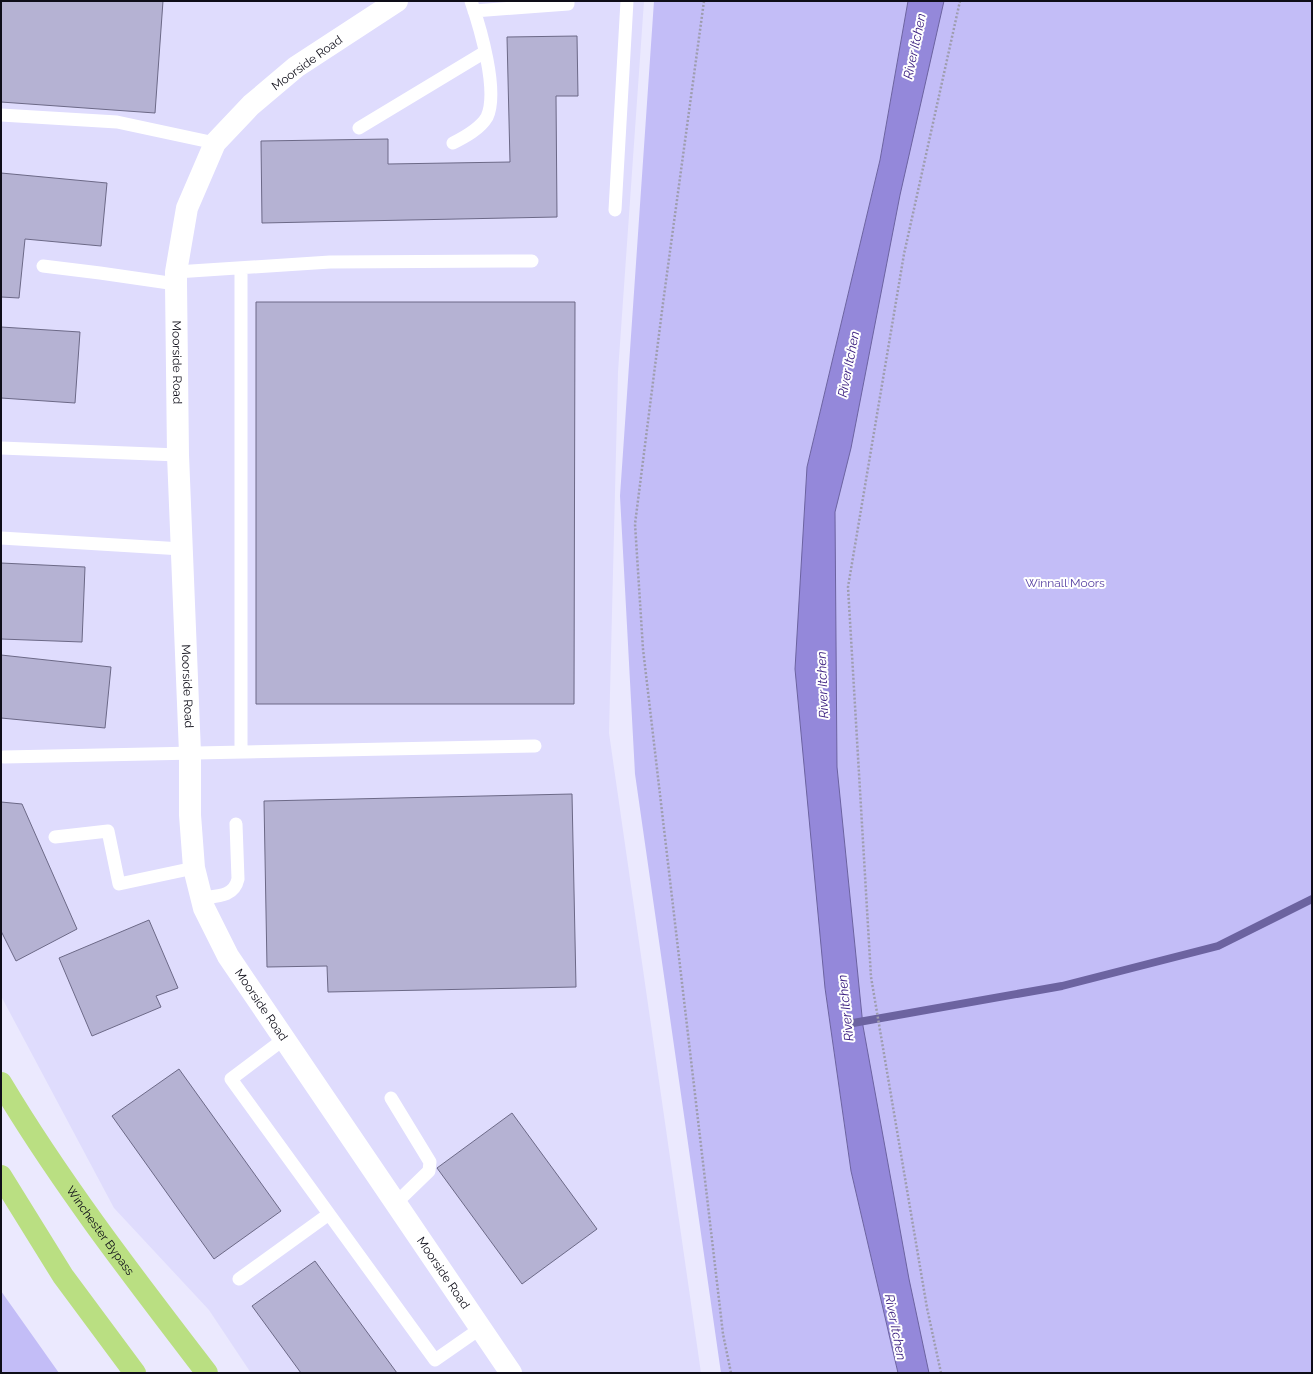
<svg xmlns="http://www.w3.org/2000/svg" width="1313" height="1374" font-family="Raleway,sans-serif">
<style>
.built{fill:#dfdcfd}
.green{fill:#c3bdf7}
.water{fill:#9488da;stroke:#6c63a0}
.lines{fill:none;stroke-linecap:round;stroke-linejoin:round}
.stream{stroke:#6c63a0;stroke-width:8}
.building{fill:#b5b2d3;stroke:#6c6987}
.path{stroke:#9e9dae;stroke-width:2.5;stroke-dasharray:2 2;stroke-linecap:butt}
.lane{stroke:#fff;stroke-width:13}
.street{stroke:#fff;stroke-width:22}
.highway{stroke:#badf82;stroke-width:22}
.labels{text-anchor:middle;stroke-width:4;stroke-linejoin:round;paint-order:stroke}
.street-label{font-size:12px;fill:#0e0d18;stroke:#fff}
.park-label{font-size:12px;fill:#5741a2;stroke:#fff}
.water-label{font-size:13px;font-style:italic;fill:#3d2181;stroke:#fff}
</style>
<rect width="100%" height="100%" fill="#ebe9fe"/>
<!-- built -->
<path class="built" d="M 1,1 L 644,1 L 618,372 L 609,733 L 701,1373 L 251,1373 L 209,1310 L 114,1208 L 1,996 Z"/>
<!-- green -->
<path class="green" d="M 654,1 L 908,1 L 880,160 L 807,467 L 825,988 L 851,1171 L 898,1373 L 721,1373 L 635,774 L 620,496 Z
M 923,1 L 1312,1 L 1312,1373 L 905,1373 L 866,1174 L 816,538 Z
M 1,1291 L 59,1373 L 1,1373 Z"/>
<!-- water -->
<path class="water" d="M 908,1 L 944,1 L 900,195 L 851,448 L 835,512 L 837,767 L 863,1026 L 909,1279 L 929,1373 L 898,1373 L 851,1171 L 825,988 L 795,669 L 807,467 L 880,160 Z"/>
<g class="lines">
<!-- stream -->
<path class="stream" d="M 853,1023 L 1062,986 L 1218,946 L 1312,899"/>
</g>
<!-- building -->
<path class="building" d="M 1,1 L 163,1 L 155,113 L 1,102 Z
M 577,36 L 578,96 L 556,96 L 557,217 L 262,223 L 261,141 L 388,139 L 388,164 L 510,162 L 507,37 Z
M 1,173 L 107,183 L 101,246 L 25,239 L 19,298 L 1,297 Z
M 256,302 L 575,302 L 574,704 L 256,704 Z
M 1,327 L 80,332 L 75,403 L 1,398 Z
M 1,563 L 85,567 L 82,642 L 1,639 Z
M 1,655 L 111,667 L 105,728 L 1,718 Z
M 572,794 L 576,987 L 328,992 L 327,966 L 267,967 L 264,801 Z
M 1,802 L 22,804 L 77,929 L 16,961 L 1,931 Z
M 149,920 L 178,988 L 156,996 L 161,1007 L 92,1036 L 59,958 Z
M 179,1069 L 281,1211 L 214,1259 L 112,1116 Z
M 512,1113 L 597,1229 L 522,1284 L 437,1168 Z
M 315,1261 L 397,1373 L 301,1373 L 252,1306 Z"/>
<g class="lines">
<!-- path -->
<path class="path" d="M 704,1 L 663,303 L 635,524 L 643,649 L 723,1334 L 731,1373
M 941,1373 L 927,1308 L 871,977 L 848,587 L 904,254 L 960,1"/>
<!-- lane -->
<path class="lane" d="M 474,11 L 568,4 L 568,1
M 1,115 L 117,122 L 215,143
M 359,128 L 485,52
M 453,143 C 465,137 480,129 487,117 C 499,91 480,27 471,1
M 615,210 L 627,1
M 43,266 L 100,273 L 176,284
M 176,272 L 330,262 L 532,261
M 1,448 L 178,455
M 1,538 L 182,549
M 241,752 L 241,268
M 4,757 L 535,746
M 55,837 L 108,831 L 119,884 L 194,868
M 201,898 C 217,896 234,897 238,879 L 236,824
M 284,1039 L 231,1079 L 435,1360 L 481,1328
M 391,1098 L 430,1162 L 429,1171 L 396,1203
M 239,1279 L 329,1214"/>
<!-- street -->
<path class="street" id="s1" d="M 397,1 L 296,67 L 251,105 L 215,143 L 187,208 L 176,272 L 176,284 L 178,455 L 190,753 L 190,815 L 194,868 L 204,908 L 228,956 L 511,1373"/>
<!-- highway -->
<g class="highway">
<path id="s2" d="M 1,1083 C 62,1185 135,1279 207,1373"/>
<path d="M 1,1176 L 63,1276 L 135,1373"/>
</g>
</g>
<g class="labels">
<!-- street labels -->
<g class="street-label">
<text transform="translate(307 63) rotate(-36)" y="4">Moorside Road</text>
<text dy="4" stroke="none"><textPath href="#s1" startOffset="458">Moorside Road</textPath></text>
<text dy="4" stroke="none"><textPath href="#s1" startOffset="782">Moorside Road</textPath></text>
<text dy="4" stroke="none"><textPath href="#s1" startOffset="1118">Moorside Road</textPath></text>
<text dy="4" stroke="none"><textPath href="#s2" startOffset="178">Winchester Bypass</textPath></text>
<text dy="4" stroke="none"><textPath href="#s1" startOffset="1442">Moorside Road</textPath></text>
</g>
<!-- park labels -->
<g class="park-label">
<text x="1065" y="587">Winnall Moors</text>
</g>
<!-- water labels -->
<g class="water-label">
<text transform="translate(914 46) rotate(-78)" y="5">River Itchen</text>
<text transform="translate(848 364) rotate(-79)" y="5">River Itchen</text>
<text transform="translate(822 685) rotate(-92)" y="5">River Itchen</text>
<text transform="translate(845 1008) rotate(-96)" y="5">River Itchen</text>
<text transform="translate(896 1327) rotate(79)" y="5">River Itchen</text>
</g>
</g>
<!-- border -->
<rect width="1313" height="1374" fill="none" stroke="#0e0d18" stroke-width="4"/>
</svg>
